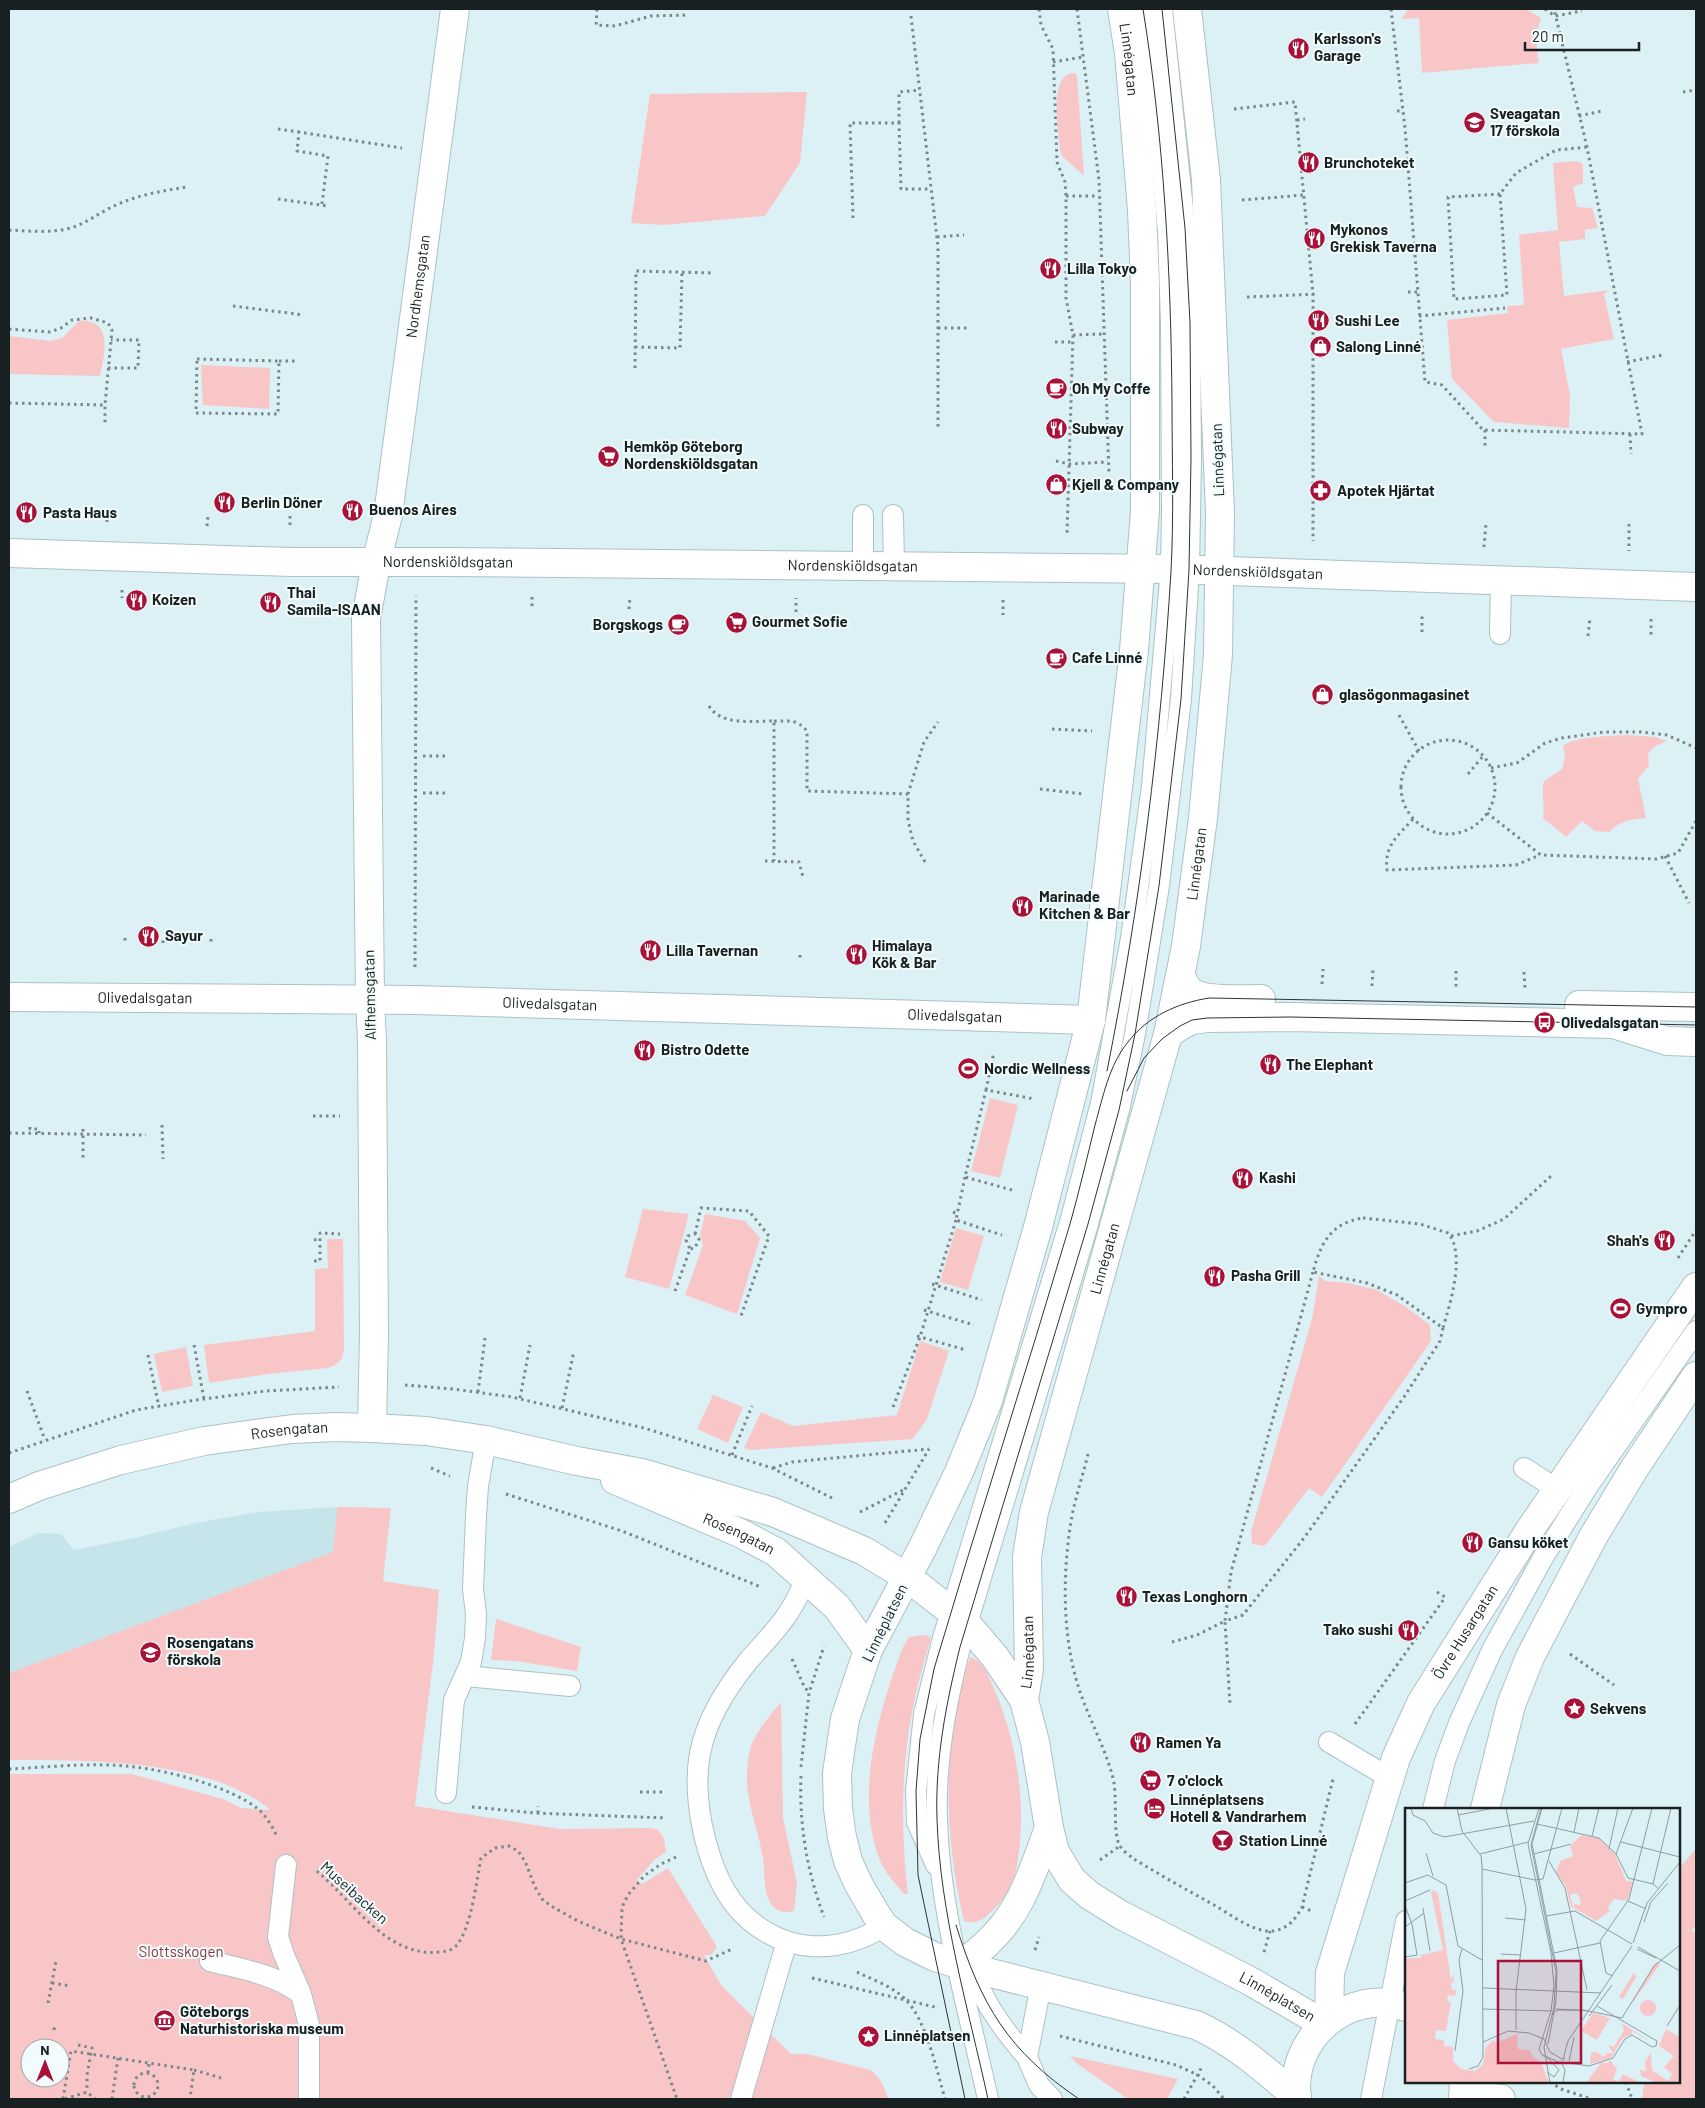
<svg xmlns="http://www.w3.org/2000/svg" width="1705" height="2108" font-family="Barlow,sans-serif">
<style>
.built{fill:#c6e5eb}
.green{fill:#f9c6c8;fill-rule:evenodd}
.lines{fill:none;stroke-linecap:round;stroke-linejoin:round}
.lane-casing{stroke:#acc1c5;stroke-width:22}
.street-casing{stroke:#acc1c5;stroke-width:30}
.secondary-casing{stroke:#acc1c5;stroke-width:30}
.path{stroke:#79878a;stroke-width:3;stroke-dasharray:2.5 4;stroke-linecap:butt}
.lane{stroke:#fff;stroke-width:20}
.street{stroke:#fff;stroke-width:28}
.secondary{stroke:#fff;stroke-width:28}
.tram{stroke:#2c3537;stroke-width:1}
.labels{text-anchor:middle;stroke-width:4;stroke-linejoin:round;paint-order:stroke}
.poi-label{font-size:15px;font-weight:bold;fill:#182021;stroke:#f3fcfd;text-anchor:start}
.street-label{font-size:15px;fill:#182021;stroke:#f3fcfd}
.park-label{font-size:15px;fill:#87353f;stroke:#f3fcfd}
.inset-road{fill:none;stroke:#8e9da1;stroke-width:1}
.view{fill:#a91238;fill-opacity:0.15;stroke:#a91238;stroke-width:2.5}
.inset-edge{fill:none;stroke:#182021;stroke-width:2.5}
</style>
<rect width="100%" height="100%" fill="#dcf1f6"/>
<!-- built -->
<path class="built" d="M 337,1507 L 333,1552 L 9,1745 L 9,1547 L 38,1533 L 61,1534 L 74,1550 L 134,1538 L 196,1523 L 258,1512 Z"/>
<!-- green -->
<path class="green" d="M 1409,9 L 1526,9 L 1541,18 C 1535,35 1536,46 1539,63 L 1422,73 L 1419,18 L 1401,19 Z
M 1071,73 L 1075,73 L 1077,76 L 1084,176 L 1062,156 L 1060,151 C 1059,132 1048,80 1071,73 Z
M 807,92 L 800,163 L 765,216 L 663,225 L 631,223 L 650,94 Z
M 1577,161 L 1583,164 L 1583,183 L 1573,187 L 1577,207 L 1592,208 L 1598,228 L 1585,230 L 1585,239 L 1559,242 L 1564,296 L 1609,290 L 1604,294 L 1614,339 L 1561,349 L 1570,395 L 1569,428 L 1494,422 L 1452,379 L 1447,320 L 1508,313 L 1507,306 L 1524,305 L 1519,235 L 1558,230 L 1553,163 Z
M 79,321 C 113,318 105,354 100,376 L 9,374 L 9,336 L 50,341 L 62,338 Z
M 201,365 L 270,368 L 269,409 L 203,405 Z
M 1627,735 L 1655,737 L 1667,741 L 1656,746 L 1648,753 L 1649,765 L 1638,779 L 1646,818 C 1631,819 1620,821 1609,832 L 1595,831 L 1582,821 L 1566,837 L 1543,818 C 1545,806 1541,793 1544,781 L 1562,769 L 1565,756 L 1563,746 C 1573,736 1613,736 1627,735 Z
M 990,1098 L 1018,1105 L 1000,1178 L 971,1171 Z
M 643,1209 L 689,1214 L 669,1289 L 625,1277 Z
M 705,1214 L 745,1221 L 760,1238 L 737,1314 L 685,1295 L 703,1245 L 700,1235 Z
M 956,1228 L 984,1236 L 968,1290 L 940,1282 Z
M 327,1239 L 343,1239 L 344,1350 L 342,1359 L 335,1365 L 328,1368 L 268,1374 L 209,1383 L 204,1345 L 315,1331 L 315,1269 L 328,1268 Z
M 1319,1276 L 1325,1281 L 1348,1283 L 1377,1290 L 1406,1307 L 1430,1325 L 1431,1341 L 1322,1497 L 1309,1488 L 1268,1542 L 1264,1546 L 1252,1544 L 1251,1532 L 1312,1319 Z
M 920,1341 L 949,1351 L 927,1419 L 913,1439 L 749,1450 L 744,1448 L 761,1412 L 793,1426 L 897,1415 Z
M 186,1347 L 193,1386 L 162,1392 L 154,1354 Z
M 713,1395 L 743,1407 L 728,1443 L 697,1429 Z
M 337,1507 L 391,1508 L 383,1581 L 439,1590 L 434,1655 L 415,1806 L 560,1829 L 651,1828 L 658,1830 L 664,1838 L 666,1852 L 654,1860 L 637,1880 L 642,1884 L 668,1868 L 717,1947 L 711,1955 L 704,1955 L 721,1985 L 791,2054 L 807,2054 L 870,2070 C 881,2077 884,2087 888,2099 L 9,2099 L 9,1774 L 132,1774 L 223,1799 L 241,1808 L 270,1810 C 211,1759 84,1760 9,1760 L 9,1673 L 333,1552 ZM 30,2048 L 60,2048 L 60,2078 L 30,2078 Z
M 496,1619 L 581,1647 L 577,1671 L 516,1661 L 491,1660 Z
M 926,1635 L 931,1638 C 926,1656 920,1674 916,1693 C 901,1758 900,1828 908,1894 L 904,1894 C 896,1884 886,1874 881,1863 C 853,1797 879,1710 903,1647 L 909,1637 Z
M 970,1657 C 983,1661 988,1675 993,1686 C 1018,1743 1029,1813 1015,1874 C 1012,1888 1002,1902 991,1912 C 984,1919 974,1925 964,1921 C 944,1837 941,1740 970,1657 Z
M 781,1702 L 783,1818 L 797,1883 L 794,1911 C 785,1913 778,1913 771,1904 C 763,1892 765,1873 763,1859 C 757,1819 740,1794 750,1750 C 753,1735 771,1714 781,1702 Z
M 1696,1849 L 1696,1925 L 1692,1931 L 1696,1934 L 1696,2099 L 1642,2099 L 1644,2084 L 1642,2082 L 1679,2082 L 1679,1868 Z
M 1070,2056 L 1178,2079 L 1167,2099 L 1128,2099 L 1076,2063 Z"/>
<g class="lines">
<defs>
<path id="lane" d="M 863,515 L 863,566
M 893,515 L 894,566
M 1500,634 L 1501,580
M 1524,1468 L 1558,1490
M 805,1580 C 792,1615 773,1633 749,1660 C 726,1688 707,1718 700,1753 C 691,1802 708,1881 745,1916 C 785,1954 839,1955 884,1926
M 466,1676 L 570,1686
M 1329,1742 L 1390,1778
M 446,1793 L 454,1700 L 471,1662 L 475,1638 L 476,1614 L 473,1589 L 476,1516 L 478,1486 L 486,1440
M 1433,1809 L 1445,1761 L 1459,1723 L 1492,1650 L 1544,1556 L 1590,1483 L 1696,1331
M 286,1865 L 278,1937 L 284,1955 L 301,1994 L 309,2025 L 309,2099
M 936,1865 L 917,1822 L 916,1791 L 924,1714 L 943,1638 L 1070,1222 L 1101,1103 L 1131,938 L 1152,786 L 1171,569 L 1172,511 L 1171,323 L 1168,231 L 1155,86 L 1143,9
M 967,1959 C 982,1999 999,2025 1027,2057
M 210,1961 C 241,1969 275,1974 301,1994
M 1041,1985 L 1027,2057 L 1039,2085 L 1052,2099
M 741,2099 L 787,1941
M 988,2099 C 968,2007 940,1914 937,1819 C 935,1760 946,1704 960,1647 L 1088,1224 L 1119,1110 L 1135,1034 L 1159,886 L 1181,699 L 1189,570 L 1191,458 L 1190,323 L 1185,228 L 1162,9
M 1371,2099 L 1406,1921"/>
<g id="street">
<path id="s1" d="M 9,553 L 291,562 L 446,562 L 1171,569 L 1696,587"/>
<path d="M 1181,975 C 1183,981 1186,988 1191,992 C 1205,1002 1243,999 1261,999"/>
<path id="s2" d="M 9,997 L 415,1000 L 1091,1020"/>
<path d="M 1579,1005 L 1696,1007"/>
<path d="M 1168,1034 L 1180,1026 L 1192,1020 L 1207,1018 L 1290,1017 L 1613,1024 L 1667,1041 L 1696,1042"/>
<path id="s3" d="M 372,1428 L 374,1334 L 372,1041 L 370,1000 L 366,619 L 376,563 L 388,515 L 455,9"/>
<path d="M 1464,2095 L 1501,2099"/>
</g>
<g id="secondary">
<path id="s4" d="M 1122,9 L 1129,53 L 1142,210 L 1145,283 L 1145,511 L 1134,650 L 1091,1020 L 1038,1227 L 988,1401 L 959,1472 L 923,1547 L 868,1650 L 845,1719 L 837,1773 L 838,1809 L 842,1837 L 848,1861 L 859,1885 L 876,1914 L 884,1926 L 905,1942 L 935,1957 L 971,1968 L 1196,2025 C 1234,2042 1264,2069 1297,2097"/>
<path id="s5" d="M 615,1480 L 740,1533 L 776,1552 L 837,1607 L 868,1650"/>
<path id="s6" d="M 9,1499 L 39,1486 L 121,1460 L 204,1441 L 292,1429 L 336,1427 L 372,1428 L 426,1431 L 486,1440 L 577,1461 L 642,1473 L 773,1512 L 864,1551 L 907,1577 L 966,1623 L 995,1657 L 1024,1700 L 1035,1742 L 1049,1828 L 1055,1852 L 1072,1880 L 1089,1895 L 1121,1915 L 1250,1981 L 1324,2024"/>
<path id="s7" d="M 1024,1700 L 1029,1669 L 1027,1557 L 1034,1512 L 1168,1034 L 1186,946 L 1203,818 L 1218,655 L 1220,512 L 1206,180 L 1187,9"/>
<path d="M 1485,1809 L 1511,1705 L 1530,1657 L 1593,1537 L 1634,1469 L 1696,1376"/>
<path d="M 957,1963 C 968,1960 974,1955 983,1947 C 1021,1914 1032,1873 1049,1828"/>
<path id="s8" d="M 1329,2020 L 1330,1973 L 1396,1758 L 1421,1703 L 1531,1528 L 1696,1287"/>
<path d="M 1297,2099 C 1288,2039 1348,1987 1406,2007"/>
<path d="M 1463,2099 L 1464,2082"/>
</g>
</defs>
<!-- lane casing -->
<use href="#lane" class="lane-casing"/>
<!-- street casing -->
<use href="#street" class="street-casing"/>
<!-- secondary casing -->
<use href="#secondary" class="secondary-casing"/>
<!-- path -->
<path class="path" d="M 597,9 L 596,25 L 615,26 L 651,16 L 688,15
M 1039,9 L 1041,25 L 1053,49 L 1057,162 L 1065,182 L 1066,196 L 1066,298 L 1073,335 L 1067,534
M 1077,9 L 1099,180 L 1109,474
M 1391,9 L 1405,128 L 1425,382 L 1442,385 L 1483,430 L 1642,434 L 1587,147 L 1554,9
M 1545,9 L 1555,16 L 1582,11
M 911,16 L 938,247 L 938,428
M 1053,62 L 1083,57
M 1683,92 L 1696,90
M 1234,109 L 1295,102 L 1313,294 L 1313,541
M 1397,111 L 1403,111
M 1579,116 L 1602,111
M 1297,120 L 1305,119
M 899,123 L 899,92 L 920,90
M 278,129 L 299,132
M 1500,194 L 1448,197 L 1454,299 L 1507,295 L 1500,194 L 1516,173 L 1556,150 L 1587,147
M 1066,196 L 1098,196
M 278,199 L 328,206
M 1242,200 L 1304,195
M 322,204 L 328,156 L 297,151 L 299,132 L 402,148
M 853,218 L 850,123 L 899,123 L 901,189 L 931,189
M 9,230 C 28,231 48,233 67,229 C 84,225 97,214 112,207 C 136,195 162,191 187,187
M 937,237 L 964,235
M 1408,292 L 1417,292
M 1247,297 L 1318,294
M 233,306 L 304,315
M 1419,316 L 1505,308
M 938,328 L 967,328
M 9,329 L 50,332 L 61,328 L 72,320 L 91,318 L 108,323 L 112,330 L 105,405 L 105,423
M 1073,335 L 1103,334
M 1055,342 L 1073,342
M 635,347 L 680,348 L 682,272
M 197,359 L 279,361 L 278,414 L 196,413 Z
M 279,361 L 298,361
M 1627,362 L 1663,355
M 108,368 L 138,368 L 139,340 L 111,340
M 635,368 L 636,271 L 714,273
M 9,403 L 105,405
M 1485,430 L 1485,447
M 1630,434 L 1631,454
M 1056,461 L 1069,464 L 1108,462
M 107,513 L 107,522
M 290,516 L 290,528
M 1629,524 L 1629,551
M 207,526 L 208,515
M 1484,547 L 1486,523
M 122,590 L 122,598
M 532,597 L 532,606
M 1003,600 L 1003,615
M 629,609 L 630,597
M 796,612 L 796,598
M 1651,619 L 1651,637
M 1422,632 L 1422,615
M 1588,636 L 1590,618
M 709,706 C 721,726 754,721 774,721 L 774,861
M 1399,715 L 1419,751
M 774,721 C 789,721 797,719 807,731 L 807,791 L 908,794
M 1052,729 L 1092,731
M1401 787a47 47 0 1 1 94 0a47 47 0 1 1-94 0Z
M 423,756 L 445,756
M 1491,768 L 1517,763 L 1545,743 L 1562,738 L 1604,732 L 1641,732 L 1667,735 L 1696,748
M 1468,774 L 1483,756
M 1040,789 L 1084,794
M 423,793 L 445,793
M 1487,813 L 1541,855 L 1656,859 L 1678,853 L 1696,821
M 1413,819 C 1398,836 1384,845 1387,870 L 1516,865 L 1540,855
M 1665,856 L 1689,903
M 765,861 L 799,862 L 803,877
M 925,862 L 913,841 L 908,820 L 908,794 L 924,742 L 938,722
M 125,938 L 125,943
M 211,939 L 211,944
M 163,943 L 163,939
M 800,955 L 800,959
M 415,967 L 416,596
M 1456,971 L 1456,988
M 1524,972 L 1525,989
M 1322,984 L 1323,969
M 1372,986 L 1373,969
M 986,1090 L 994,1052
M 313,1116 L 340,1116
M 162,1125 L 163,1159
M 30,1127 L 30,1129 L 39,1129 L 39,1133
M 83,1129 L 83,1161
M 9,1133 L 146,1135
M 965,1177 L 956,1220 L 1002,1235
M 1012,1190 L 965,1177 L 986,1090 L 1035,1099
M 953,1212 L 958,1214
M 1363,1218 L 1420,1224 L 1448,1233 C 1466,1254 1450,1304 1443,1328 L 1397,1295 L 1367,1283 L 1313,1272 C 1321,1242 1331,1223 1363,1218 Z
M 695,1234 L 701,1208 L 749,1211 L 769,1236 L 741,1316
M 1451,1236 L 1477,1231 L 1504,1219 L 1551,1176
M 314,1240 L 320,1239
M 1678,1258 L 1696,1230
M 314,1261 L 320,1261 L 320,1233 L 340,1234
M 1313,1272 L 1231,1572 L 1225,1621 L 1243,1615 L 1304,1538 L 1404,1397 L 1440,1341 L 1443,1328
M 932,1284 L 982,1300
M 675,1291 L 690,1249 L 686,1240 L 688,1236 L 695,1234 L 699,1239 L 695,1248 L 690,1249
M 924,1310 L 974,1325
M 917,1336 L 966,1350
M 194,1345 L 204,1399
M 148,1355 L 159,1407
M 405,1385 L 453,1389 L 512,1397 L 644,1428 L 772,1468 L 832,1498
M 27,1391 L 45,1440
M 478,1392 L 485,1338
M 520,1398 L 530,1345
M 893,1407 L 920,1337 L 956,1220
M 562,1408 L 574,1351
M 9,1453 L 136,1410 L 196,1400 L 266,1391 L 339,1387
M 1088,1454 C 1083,1475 1076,1495 1072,1516 C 1063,1566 1062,1626 1075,1675 C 1084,1711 1104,1743 1113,1778 C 1118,1797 1112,1833 1120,1846 C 1123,1851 1130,1856 1134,1859 C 1160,1875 1187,1890 1214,1905 C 1230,1914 1251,1931 1270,1931 C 1286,1931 1296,1919 1302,1907 L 1333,1779
M 732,1455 L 752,1406
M 431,1468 L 450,1476
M 773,1468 L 792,1462 L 929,1449
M 506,1494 L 622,1531 L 761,1587
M 860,1512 L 905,1489
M 885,1523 L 929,1449
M 1437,1592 L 1445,1597
M 1172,1642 L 1197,1635 L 1225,1621 L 1230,1704
M 1570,1654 L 1614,1685
M 792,1659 L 804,1686 L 809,1693
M 1355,1724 L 1444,1599
M 801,1767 L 809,1693 L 824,1646
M 9,1769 C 50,1767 94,1762 135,1767 C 170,1771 231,1787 258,1809 C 265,1814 274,1829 277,1837
M 801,1776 C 799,1825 807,1871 824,1917
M 640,1792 L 666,1792
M 472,1807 L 535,1813 L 666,1818
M 538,1813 L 538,1806
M 676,1857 L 661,1864 L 644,1876 L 628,1895 L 622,1907 L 621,1939 L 677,2099
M 1100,1860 L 1120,1846
M 317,1871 C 353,1901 386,1958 440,1952 C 446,1951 452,1951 457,1945 C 472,1925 476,1883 481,1858 L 495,1848 L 509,1846 L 518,1851 L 525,1861 L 535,1887 L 542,1899 L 551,1906 L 578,1921 L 621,1939 L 706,1961 L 732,1949
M 1302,1907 L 1314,1912
M 1035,1950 L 1039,1937
M 1264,1952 L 1270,1931
M 857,1972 C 873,1980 892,1986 905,1999 C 926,2019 937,2071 945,2099
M 812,1978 L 935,2007
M 52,1983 L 71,1986
M 48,2003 L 56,1961
M 54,2030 L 55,2024
M 1060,2036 L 1176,2065 L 1198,2075 L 1213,2086 L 1224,2099
M 78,2045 L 92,2048 L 87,2075 L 87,2092
M 194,2070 L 221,2078
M134 2085a12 12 0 1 1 24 0a12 12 0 1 1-24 0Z
M 148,2073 L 149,2063
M 1550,2082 L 1561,2089 L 1592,2099
M 1626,2082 L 1632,2099
M 63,2099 L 71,2051 L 194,2070 L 190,2099
M 65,2099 L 87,2092 L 95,2099
M 112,2099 L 118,2058
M 1184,2099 L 1203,2065"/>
<!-- lane -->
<use href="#lane" class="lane"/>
<!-- street -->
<use href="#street" class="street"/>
<!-- secondary -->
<use href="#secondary" class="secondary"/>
<!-- tram -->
<path class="tram" d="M 1107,1071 C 1140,906 1161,738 1171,571 C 1174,515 1172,460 1172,404 C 1171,272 1164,140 1143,9
M 1127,1091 L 1144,1058 L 1162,1039 L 1180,1026 L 1192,1020 L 1207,1018 L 1290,1017 L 1696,1025
M 956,1925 C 981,2005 1008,2051 1079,2099
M 965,2099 L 918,1875 L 916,1791 L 920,1739 L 934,1669 C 978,1520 1026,1373 1070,1224 C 1079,1192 1087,1158 1095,1125 C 1103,1097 1109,1065 1128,1042 C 1148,1016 1178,1003 1209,998 L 1696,1007
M 988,2099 C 968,2007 940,1914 937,1819 C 935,1760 946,1704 960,1647 L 1088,1224 L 1119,1110 L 1135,1034 L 1159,886 L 1181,699 L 1189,570 L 1191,458 L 1190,323 L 1185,228 L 1162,9"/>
</g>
<!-- icons -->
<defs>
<symbol id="restaurant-disc" viewBox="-11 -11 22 22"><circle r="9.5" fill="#a91238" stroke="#f3fcfd"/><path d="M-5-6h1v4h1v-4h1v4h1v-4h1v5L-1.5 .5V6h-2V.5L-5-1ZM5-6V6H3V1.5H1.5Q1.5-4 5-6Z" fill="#fff"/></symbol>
<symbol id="school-disc" viewBox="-11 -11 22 22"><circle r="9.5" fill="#a91238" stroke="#f3fcfd"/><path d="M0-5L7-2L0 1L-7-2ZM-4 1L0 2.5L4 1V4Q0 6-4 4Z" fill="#fff"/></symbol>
<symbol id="shop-disc" viewBox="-11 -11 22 22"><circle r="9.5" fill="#a91238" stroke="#f3fcfd"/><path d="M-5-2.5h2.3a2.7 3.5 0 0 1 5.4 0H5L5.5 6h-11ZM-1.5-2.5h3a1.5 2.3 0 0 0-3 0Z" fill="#fff"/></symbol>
<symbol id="cafe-disc" viewBox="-11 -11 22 22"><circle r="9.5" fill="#a91238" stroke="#f3fcfd"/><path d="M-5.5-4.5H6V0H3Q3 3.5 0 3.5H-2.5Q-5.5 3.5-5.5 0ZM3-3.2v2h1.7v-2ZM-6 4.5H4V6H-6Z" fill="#fff"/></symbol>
<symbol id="supermarket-disc" viewBox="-11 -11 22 22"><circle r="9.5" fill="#a91238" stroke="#f3fcfd"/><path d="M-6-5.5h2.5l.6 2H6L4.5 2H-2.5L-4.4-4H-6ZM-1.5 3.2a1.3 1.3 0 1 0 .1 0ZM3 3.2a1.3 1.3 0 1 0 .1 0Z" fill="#fff"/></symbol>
<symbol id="pharmacy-disc" viewBox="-11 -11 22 22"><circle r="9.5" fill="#a91238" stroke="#f3fcfd"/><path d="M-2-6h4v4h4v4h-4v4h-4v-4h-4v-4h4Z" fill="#fff"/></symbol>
<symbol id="bus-disc" viewBox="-11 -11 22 22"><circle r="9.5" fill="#a91238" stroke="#f3fcfd"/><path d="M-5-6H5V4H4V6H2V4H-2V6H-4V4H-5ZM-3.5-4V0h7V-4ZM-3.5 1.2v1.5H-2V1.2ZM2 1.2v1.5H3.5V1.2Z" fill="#fff"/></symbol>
<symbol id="stadium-disc" viewBox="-11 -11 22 22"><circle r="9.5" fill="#a91238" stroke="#f3fcfd"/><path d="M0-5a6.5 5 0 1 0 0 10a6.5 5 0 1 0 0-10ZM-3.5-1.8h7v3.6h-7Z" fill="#fff"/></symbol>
<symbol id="sight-disc" viewBox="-11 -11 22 22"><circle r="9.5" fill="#a91238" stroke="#f3fcfd"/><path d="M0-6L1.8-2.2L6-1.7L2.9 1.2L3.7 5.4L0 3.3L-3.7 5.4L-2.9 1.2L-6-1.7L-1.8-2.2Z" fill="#fff"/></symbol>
<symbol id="hotel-disc" viewBox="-11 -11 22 22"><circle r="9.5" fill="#a91238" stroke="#f3fcfd"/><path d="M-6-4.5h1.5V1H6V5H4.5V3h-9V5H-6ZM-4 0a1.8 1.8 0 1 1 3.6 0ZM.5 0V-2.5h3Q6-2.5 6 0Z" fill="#fff"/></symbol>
<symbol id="bar-disc" viewBox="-11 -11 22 22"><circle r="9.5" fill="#a91238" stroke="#f3fcfd"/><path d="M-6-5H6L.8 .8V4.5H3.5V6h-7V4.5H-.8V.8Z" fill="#fff"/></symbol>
<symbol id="museum-disc" viewBox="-11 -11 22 22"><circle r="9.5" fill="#a91238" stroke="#f3fcfd"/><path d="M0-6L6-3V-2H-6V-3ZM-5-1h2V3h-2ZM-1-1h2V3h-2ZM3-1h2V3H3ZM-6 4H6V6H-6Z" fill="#fff"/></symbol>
</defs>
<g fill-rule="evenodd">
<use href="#restaurant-disc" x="1286" y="36" width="25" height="25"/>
<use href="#school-disc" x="1462" y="110" width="25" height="25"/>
<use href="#restaurant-disc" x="1296" y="150" width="25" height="25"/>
<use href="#restaurant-disc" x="1302" y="226" width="25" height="25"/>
<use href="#restaurant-disc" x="1038" y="256" width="25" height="25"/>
<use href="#restaurant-disc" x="1306" y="308" width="25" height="25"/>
<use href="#shop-disc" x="1308" y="334" width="25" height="25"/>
<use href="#cafe-disc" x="1044" y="376" width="25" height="25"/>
<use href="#restaurant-disc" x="1044" y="416" width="25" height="25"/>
<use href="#supermarket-disc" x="596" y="444" width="25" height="25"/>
<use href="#shop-disc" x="1044" y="472" width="25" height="25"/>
<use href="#pharmacy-disc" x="1308" y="478" width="25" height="25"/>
<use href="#restaurant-disc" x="212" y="490" width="25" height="25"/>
<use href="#restaurant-disc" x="340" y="498" width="25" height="25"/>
<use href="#restaurant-disc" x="14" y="500" width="25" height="25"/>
<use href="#restaurant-disc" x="124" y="588" width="25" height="25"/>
<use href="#restaurant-disc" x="258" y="590" width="25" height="25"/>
<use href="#supermarket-disc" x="724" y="610" width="25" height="25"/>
<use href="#cafe-disc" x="666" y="612" width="25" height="25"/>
<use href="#cafe-disc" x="1044" y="646" width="25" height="25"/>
<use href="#shop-disc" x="1310" y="682" width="25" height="25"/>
<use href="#restaurant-disc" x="1010" y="894" width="25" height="25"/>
<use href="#restaurant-disc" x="136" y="924" width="25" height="25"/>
<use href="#restaurant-disc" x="638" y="938" width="25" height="25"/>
<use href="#restaurant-disc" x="844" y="942" width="25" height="25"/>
<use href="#bus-disc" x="1532" y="1010" width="25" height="25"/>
<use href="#restaurant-disc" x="632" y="1038" width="25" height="25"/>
<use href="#restaurant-disc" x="1258" y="1052" width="25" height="25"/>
<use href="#stadium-disc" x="956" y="1056" width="25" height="25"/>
<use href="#restaurant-disc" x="1230" y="1166" width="25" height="25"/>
<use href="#restaurant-disc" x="1652" y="1228" width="25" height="25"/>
<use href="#restaurant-disc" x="1202" y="1264" width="25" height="25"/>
<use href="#stadium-disc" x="1608" y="1296" width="25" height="25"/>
<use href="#restaurant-disc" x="1460" y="1530" width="25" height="25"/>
<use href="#restaurant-disc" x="1114" y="1584" width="25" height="25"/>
<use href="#restaurant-disc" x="1396" y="1618" width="25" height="25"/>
<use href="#school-disc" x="138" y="1640" width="25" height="25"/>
<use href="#sight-disc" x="1562" y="1696" width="25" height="25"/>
<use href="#restaurant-disc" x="1128" y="1730" width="25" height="25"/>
<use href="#supermarket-disc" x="1138" y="1768" width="25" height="25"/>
<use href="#hotel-disc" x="1142" y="1796" width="25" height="25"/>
<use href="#bar-disc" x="1210" y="1828" width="25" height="25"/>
<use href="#museum-disc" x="152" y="2008" width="25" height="25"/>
<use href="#sight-disc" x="856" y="2024" width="25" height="25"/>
</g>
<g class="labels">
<!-- poi labels -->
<g class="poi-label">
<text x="1314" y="44">Karlsson's<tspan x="1314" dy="17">Garage</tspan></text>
<text x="1490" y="119">Sveagatan<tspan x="1490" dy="17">17 förskola</tspan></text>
<text x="1324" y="168">Brunchoteket</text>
<text x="1330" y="235">Mykonos<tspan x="1330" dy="17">Grekisk Taverna</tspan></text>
<text x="1067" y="274">Lilla Tokyo</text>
<text x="1335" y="326">Sushi Lee</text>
<text x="1336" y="352">Salong Linné</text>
<text x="1072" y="394">Oh My Coffe</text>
<text x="1072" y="434">Subway</text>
<text x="624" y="452">Hemköp Göteborg<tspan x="624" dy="17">Nordenskiöldsgatan</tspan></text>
<text x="1072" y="490">Kjell &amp; Company</text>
<text x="1337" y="496">Apotek Hjärtat</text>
<text x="241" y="508">Berlin Döner</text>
<text x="369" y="515">Buenos Aires</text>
<text x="43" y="518">Pasta Haus</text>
<text x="287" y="598">Thai<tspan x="287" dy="17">Samila-ISAAN</tspan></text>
<text x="152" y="605">Koizen</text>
<text x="752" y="627">Gourmet Sofie</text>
<text x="663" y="630" text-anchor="end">Borgskogs</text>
<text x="1072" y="663">Cafe Linné</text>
<text x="1339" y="700">glasögonmagasinet</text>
<text x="1039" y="902">Marinade<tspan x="1039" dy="17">Kitchen &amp; Bar</tspan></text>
<text x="165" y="941">Sayur</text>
<text x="872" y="951">Himalaya<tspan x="872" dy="17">Kök &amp; Bar</tspan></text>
<text x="666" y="956">Lilla Tavernan</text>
<text x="1561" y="1028">Olivedalsgatan</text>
<text x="661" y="1055">Bistro Odette</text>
<text x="1286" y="1070">The Elephant</text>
<text x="984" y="1074">Nordic Wellness</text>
<text x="1259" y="1183">Kashi</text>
<text x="1649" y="1246" text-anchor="end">Shah's</text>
<text x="1231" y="1281">Pasha Grill</text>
<text x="1636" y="1314">Gympro</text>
<text x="1488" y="1548">Gansu köket</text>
<text x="1142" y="1602">Texas Longhorn</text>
<text x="1393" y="1635" text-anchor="end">Tako sushi</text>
<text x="167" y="1648">Rosengatans<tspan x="167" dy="17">förskola</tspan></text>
<text x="1590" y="1714">Sekvens</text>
<text x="1156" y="1748">Ramen Ya</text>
<text x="1167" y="1786">7 o'clock</text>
<text x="1170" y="1805">Linnéplatsens<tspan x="1170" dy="17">Hotell &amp; Vandrarhem</tspan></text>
<text x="1239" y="1846">Station Linné</text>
<text x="180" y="2017">Göteborgs<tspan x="180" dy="17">Naturhistoriska museum</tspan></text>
<text x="884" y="2041">Linnéplatsen</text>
</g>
<!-- street labels -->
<g class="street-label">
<text dy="5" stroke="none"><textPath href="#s4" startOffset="51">Linnégatan</textPath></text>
<text dy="5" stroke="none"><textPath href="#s3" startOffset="1146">Nordhemsgatan</textPath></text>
<text transform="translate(1218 460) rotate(-92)" y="5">Linnégatan</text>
<text dy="5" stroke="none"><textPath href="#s1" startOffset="439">Nordenskiöldsgatan</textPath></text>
<text dy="5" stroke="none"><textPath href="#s1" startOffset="844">Nordenskiöldsgatan</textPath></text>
<text dy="5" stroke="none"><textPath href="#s1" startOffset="1249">Nordenskiöldsgatan</textPath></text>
<text dy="5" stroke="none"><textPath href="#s7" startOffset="858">Linnégatan</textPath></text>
<text transform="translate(370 995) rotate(-91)" y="5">Alfhemsgatan</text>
<text dy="5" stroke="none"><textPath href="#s2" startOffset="136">Olivedalsgatan</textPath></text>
<text dy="5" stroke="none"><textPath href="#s2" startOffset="541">Olivedalsgatan</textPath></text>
<text dy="5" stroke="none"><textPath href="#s2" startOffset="946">Olivedalsgatan</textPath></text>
<text dy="5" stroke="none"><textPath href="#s7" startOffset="452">Linnégatan</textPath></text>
<text dy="5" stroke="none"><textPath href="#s6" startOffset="290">Rosengatan</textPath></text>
<text dy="5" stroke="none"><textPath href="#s5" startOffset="135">Rosengatan</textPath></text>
<text transform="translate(885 1623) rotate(-64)" y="5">Linnéplatsen</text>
<text dy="5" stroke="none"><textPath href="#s8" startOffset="416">Övre Husargatan</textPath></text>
<text dy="5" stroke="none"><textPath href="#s7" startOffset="48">Linnégatan</textPath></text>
<text transform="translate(354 1893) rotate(42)" y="5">Museibacken</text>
<text dy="5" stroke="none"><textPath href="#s6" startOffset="1529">Linnéplatsen</textPath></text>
</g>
<!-- park labels -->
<g class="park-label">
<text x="181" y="1957">Slottsskogen</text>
</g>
</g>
<!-- overview -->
<g transform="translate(1405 1808)">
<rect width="275" height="275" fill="#dcf1f6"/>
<path d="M 177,27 L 194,30 L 210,46 L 221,73 L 228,74 L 222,93 L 209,91 L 203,99 L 205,103 L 191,113 L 169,100 L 169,96 L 175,97 L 176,94 L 172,85 L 165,87 L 168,99 L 166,100 L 161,78 L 151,65 L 155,53 L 168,48 L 165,38 ZM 28,82 L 33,85 L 46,172 L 48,166 L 49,174 L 46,175 L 47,182 L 51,182 L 50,188 L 43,187 L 42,193 L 46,194 L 41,223 L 31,222 L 30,231 L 39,232 L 39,238 L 48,239 L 48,253 L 56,261 L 71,263 L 78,256 L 81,239 L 86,234 L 89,232 L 91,235 L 112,226 L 113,241 L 125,242 L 128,249 L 136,254 L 144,275 L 0,275 L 0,150 L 16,150 L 16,147 L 38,142 L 26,84 ZM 252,154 L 255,156 L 225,198 L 248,158 ZM 229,164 L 230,169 L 233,166 L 218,191 L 214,189 ZM235 200a8 8 0 1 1 16 0a8 8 0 1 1-16 0ZM 188,205 L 205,210 L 192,232 L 176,223 ZM 217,215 L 246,234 L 227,223 L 227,226 L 218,230 L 206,250 L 185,256 L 186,245 L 191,244 L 199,249 L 202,245 L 208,245 L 203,237 L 209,239 L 219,222 ZM 261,221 L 275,229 L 275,275 L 252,275 L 236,268 L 235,262 L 241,263 L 240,254 L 246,244 L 247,262 L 263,273 L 267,266 L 259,259 L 269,248 L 254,238 ZM 205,252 L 212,261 L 208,271 L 213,274 L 218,266 L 236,275 L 181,275 L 196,255 L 203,255 Z" fill="#f9c6c8"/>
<path class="inset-road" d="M 6,0 L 8,7 L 20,13 L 28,25 L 39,29 L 129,13M 52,0 L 57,23 L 76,48 L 77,58 L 78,249 L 73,258 L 64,261M 101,0 L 121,101 L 111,183 L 111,222M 134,0 L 123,36 L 146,145 L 149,178 L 146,203 L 134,241 L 137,247 L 156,255M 136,0 L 126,37 L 151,164 L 149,199 L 139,239 L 145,275M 137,0 L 127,36 L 152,162 L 151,193 L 143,236M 53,7 L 89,0M 132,16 L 194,30 L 211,46 L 223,70 L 248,76 L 254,81M 169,24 L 174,0M 187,28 L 194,0M 216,34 L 275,49M 204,41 L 213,0M 21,45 L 28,68M 75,46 L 123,34M 129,46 L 166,36M 211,46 L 228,0M 144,53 L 160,80 L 182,182M 77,61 L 130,72 L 138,71 L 157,0M 0,75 L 23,67 L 41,77 L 53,138 L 77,152M 248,76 L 266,0M 0,93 L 25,82M 223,93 L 241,101M 0,98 L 7,116 L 12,147 L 0,149M 18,100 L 25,143M 141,108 L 170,103 L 227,136M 100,110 L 121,112M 239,114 L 246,94 L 263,75M 0,119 L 19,105M 228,135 L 242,95 L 275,54M 233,139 L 275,163M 232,141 L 251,150M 149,145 L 195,135M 96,146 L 116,147M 208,168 L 201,165 L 195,133 L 224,91 L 247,0M 78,180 L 196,185M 78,201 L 146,203M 151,201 L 184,203M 147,207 L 152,202 L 179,202 L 217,210 L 249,158 L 275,137M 184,208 L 207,177M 262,218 L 275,197M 78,234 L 103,223 L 124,225 L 139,231 L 145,244 L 157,251M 50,243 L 58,183 L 54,152 L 57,141M 140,247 L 154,262 L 149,269 L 142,264M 158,251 L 163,233 L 227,138M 164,253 L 169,229M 164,255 L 184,258 L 208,250 L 220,231 L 227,227 L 247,239 L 251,238 L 252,233 L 192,198M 158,275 L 160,262 L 156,254 L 160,250"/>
<path class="view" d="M 93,153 L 176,153 L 176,255 L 93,255 Z"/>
<rect width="275" height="275" class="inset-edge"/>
</g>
<!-- border -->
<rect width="1705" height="2108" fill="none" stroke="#182021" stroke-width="20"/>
<!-- north arrow -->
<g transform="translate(45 2063)"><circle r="24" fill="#f3fcfd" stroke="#9ba4a5"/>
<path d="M0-4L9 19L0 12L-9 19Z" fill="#a91238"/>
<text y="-8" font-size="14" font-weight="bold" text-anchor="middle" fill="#182021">N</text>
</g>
<!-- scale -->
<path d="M1525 42v8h114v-8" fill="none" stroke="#182021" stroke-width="2.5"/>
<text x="1532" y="42" font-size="15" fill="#182021" stroke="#f3fcfd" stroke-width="4" paint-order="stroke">20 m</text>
</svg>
